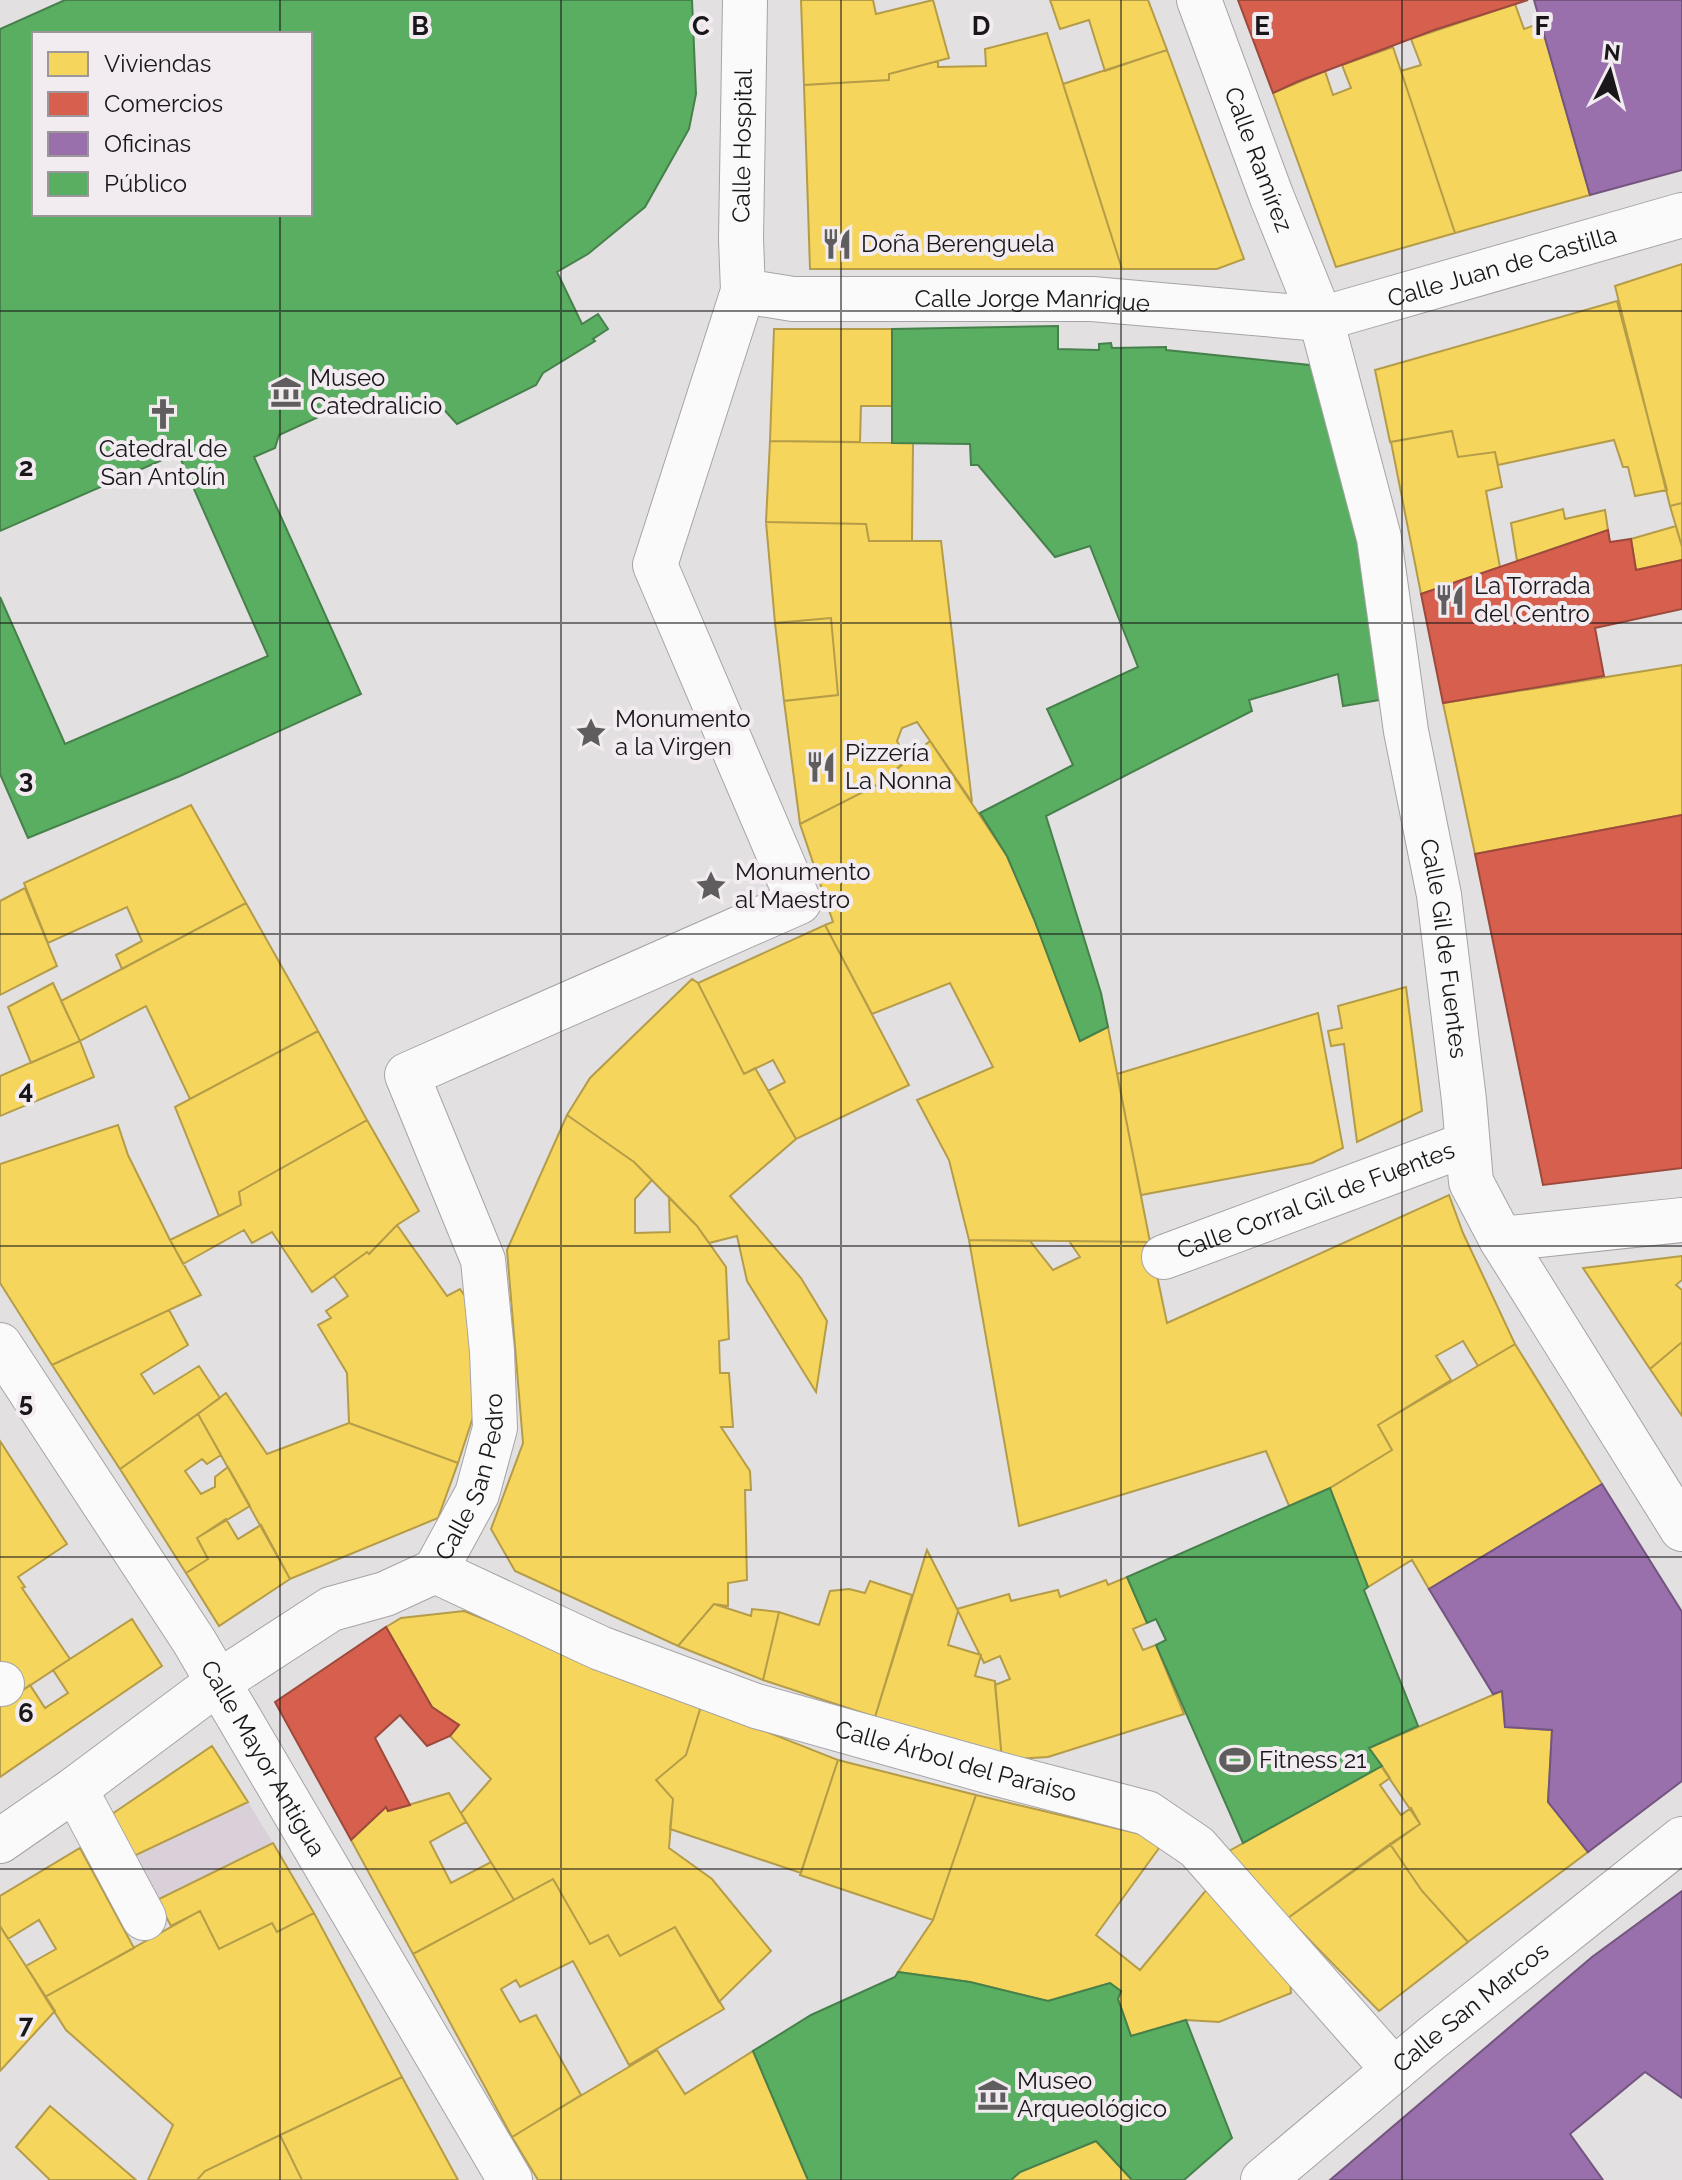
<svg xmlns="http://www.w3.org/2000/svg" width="1682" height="2180" font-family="Raleway,sans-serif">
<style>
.green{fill:#dad0d9}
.homes{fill:#f6d55c;stroke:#b49c48;stroke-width:2}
.shops{fill:#d6604d;stroke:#9d4a3d;stroke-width:2}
.offices{fill:#9970ab;stroke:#73557f;stroke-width:2}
.public{fill:#5aae61;stroke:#46814b;stroke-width:2;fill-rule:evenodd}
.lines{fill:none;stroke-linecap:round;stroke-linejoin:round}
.minor-casing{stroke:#a6a4a6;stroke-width:46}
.minor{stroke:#fbfafb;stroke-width:44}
.grid{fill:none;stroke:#191719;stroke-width:2;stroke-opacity:0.55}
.labels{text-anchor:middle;stroke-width:8;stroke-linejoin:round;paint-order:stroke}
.street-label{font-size:24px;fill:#191719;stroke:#f2ecf1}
.poi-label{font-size:24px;fill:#191719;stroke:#f2ecf1;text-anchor:start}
.grid-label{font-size:26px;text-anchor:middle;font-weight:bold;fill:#191719;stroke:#f2ecf1;stroke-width:8;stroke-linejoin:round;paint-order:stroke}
</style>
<rect width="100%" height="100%" fill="#e3e0e2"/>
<!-- green -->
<path class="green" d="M 248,1802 L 273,1843 L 157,1900 L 134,1856 Z"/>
<!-- homes -->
<path class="homes" d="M 801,0 L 873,0 L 876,14 L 933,0 L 949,58 L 889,74 L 889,80 L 804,85 Z
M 1050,0 L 1148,0 L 1167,50 L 1105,71 L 1089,20 L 1060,29 Z
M 1515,4 L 1524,29 L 1541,23 L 1590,195 L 1455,233 L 1401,71 L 1421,65 L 1411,39 Z
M 1047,33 L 1122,269 L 810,269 L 804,85 L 889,80 L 889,74 L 938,61 L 938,67 L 986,66 L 985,49 Z
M 1393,47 L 1455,233 L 1336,267 L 1273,93 L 1325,71 L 1333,95 L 1351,88 L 1342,65 Z
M 1167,50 L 1244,259 L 1217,269 L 1122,269 L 1063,84 Z
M 1682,264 L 1682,503 L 1670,506 L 1615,286 Z
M 1617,301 L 1667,490 L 1635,496 L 1628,467 L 1623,467 L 1614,440 L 1498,465 L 1495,452 L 1458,457 L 1452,431 L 1390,442 L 1375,370 Z
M 774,329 L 892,329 L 892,406 L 861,406 L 860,442 L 770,441 Z
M 1452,431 L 1458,457 L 1495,452 L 1502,487 L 1486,491 L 1500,567 L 1421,594 L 1391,442 Z
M 770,441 L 913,443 L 912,541 L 869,541 L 866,524 L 766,522 Z
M 1682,503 L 1682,547 L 1670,506 Z
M 1563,509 L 1565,519 L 1605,510 L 1608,530 L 1517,561 L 1511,523 Z
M 766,522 L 866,524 L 869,541 L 941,541 L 972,802 L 917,722 L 902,728 L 897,741 L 907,761 L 877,785 L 800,824 L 784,701 L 838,695 L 831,618 L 775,623 Z
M 1676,526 L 1682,547 L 1682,560 L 1636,570 L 1631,539 Z
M 831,618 L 838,695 L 784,701 L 775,623 Z
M 1682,665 L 1682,815 L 1475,854 L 1443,703 Z
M 930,741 L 1007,856 L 1034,919 L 1080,1041 L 1108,1027 L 1150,1242 L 969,1240 L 949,1160 L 917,1100 L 993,1067 L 950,983 L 872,1014 L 825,925 L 833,922 L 800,824 L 877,785 Z
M 191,805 L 246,903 L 122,969 L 116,955 L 142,941 L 127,907 L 48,943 L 24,883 Z
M 25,888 L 57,966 L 0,995 L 0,901 Z
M 246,903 L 318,1031 L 190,1099 L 146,1006 L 80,1041 L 61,1001 Z
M 825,925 L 909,1085 L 796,1139 L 768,1091 L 785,1082 L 773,1060 L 744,1074 L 698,983 Z
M 692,979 L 698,983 L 744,1074 L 755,1068 L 796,1139 L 730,1196 L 801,1278 L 827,1321 L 816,1392 L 747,1281 L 737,1236 L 709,1243 L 697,1226 L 634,1162 L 567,1115 L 590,1078 Z
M 53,983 L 80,1041 L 31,1063 L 8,1007 Z
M 1406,987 L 1422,1111 L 1357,1142 L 1344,1044 L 1331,1046 L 1328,1031 L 1342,1028 L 1338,1006 Z
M 1318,1013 L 1343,1148 L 1312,1163 L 1141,1195 L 1117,1074 Z
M 318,1031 L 367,1120 L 239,1192 L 241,1205 L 219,1216 L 175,1107 Z
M 80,1041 L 94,1077 L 0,1116 L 0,1076 Z
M 567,1115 L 634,1162 L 652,1180 L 635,1199 L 635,1233 L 670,1232 L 669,1197 L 697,1226 L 726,1267 L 729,1339 L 719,1341 L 720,1373 L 729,1373 L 733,1427 L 721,1427 L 750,1471 L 751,1490 L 745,1490 L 747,1580 L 728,1583 L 728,1606 L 714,1604 L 678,1646 L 515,1571 L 491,1529 L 523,1443 L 507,1250 Z
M 367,1120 L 419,1211 L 397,1225 L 369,1254 L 367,1252 L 312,1292 L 272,1232 L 252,1243 L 244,1230 L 183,1264 L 170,1240 L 241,1205 L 239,1192 Z
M 118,1125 L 128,1155 L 170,1240 L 201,1295 L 52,1365 L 0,1283 L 0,1164 Z
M 1449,1195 L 1463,1233 L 1515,1344 L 1478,1366 L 1463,1341 L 1436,1356 L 1451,1380 L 1378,1425 L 1392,1450 L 1330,1488 L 1289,1506 L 1266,1451 L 1019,1526 L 969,1240 L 1030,1241 L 1053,1270 L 1080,1257 L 1069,1241 L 1150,1242 L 1167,1323 Z
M 397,1225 L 447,1296 L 460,1289 L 469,1302 L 473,1417 L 458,1463 L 349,1423 L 347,1373 L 318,1325 L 331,1318 L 326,1311 L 348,1296 L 334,1276 L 367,1252 L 369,1254 Z
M 1682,1256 L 1682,1280 L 1676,1285 L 1682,1290 L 1682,1342 L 1650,1369 L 1583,1268 Z
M 169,1310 L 188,1345 L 141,1374 L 154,1394 L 199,1366 L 220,1398 L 120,1469 L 52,1365 Z
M 1682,1342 L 1682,1416 L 1650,1369 Z
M 1515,1344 L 1602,1484 L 1429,1589 L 1412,1560 L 1368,1587 L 1330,1488 L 1392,1450 L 1378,1425 Z
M 226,1393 L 267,1454 L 349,1423 L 458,1463 L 438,1518 L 290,1579 L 198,1414 Z
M 198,1414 L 221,1455 L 207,1464 L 202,1459 L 185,1471 L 201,1494 L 215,1487 L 215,1477 L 228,1467 L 250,1506 L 197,1538 L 208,1559 L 186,1573 L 120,1469 Z
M 0,1441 L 67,1544 L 18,1577 L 25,1587 L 22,1588 L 70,1659 L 11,1698 L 0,1681 Z
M 226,1519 L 238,1539 L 261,1525 L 290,1579 L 219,1626 L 186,1573 L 208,1559 L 197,1538 Z
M 927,1550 L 958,1611 L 948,1645 L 981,1655 L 975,1676 L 995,1681 L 1002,1760 L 875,1717 Z
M 1127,1577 L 1147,1623 L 1133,1629 L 1143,1650 L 1156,1645 L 1184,1714 L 1048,1757 L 1002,1760 L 995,1685 L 1010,1679 L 1000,1656 L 984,1663 L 957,1609 L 1009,1594 L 1011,1601 L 1058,1590 L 1060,1597 L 1106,1580 L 1108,1585 Z
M 870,1581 L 912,1595 L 875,1717 L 763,1680 L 779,1612 L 819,1625 L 830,1591 L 849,1589 L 865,1593 Z
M 714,1604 L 751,1616 L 752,1609 L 779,1612 L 763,1680 L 678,1646 Z
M 464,1611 L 701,1706 L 686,1755 L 656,1780 L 673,1799 L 669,1848 L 712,1879 L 771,1951 L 719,2002 L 675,1927 L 620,1956 L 608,1935 L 590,1944 L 553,1879 L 514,1900 L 461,1813 L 491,1779 L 450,1736 L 459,1725 L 432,1707 L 386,1627 L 401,1618 Z
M 132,1619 L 162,1666 L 0,1777 L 0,1706 L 30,1685 L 45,1708 L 68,1693 L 53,1670 Z
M 1502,1691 L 1505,1727 L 1552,1730 L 1548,1802 L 1588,1852 L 1468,1942 L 1422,1891 L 1390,1844 L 1420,1824 L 1369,1748 Z
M 701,1706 L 838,1760 L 801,1873 L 670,1829 L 673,1799 L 656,1780 L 686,1755 Z
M 212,1746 L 248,1802 L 134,1856 L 112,1814 Z
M 838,1760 L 976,1795 L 933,1920 L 800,1875 Z
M 1382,1766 L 1390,1778 L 1380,1785 L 1401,1815 L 1411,1808 L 1420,1824 L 1288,1918 L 1229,1851 Z
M 449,1793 L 466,1822 L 430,1842 L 451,1883 L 491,1862 L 514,1900 L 413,1954 L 351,1840 L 386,1807 L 388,1811 Z
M 976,1795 L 1153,1837 L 1162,1844 L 1096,1935 L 1140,1970 L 1207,1889 L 1289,1969 L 1291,1993 L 1219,2022 L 1186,2020 L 1131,2036 L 1118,1999 L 1121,1991 L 1110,1983 L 1048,2001 L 970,1982 L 898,1972 L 933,1920 Z
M 273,1843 L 314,1913 L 277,1932 L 272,1923 L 219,1949 L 200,1911 L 171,1926 L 157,1900 Z
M 1390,1844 L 1422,1891 L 1468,1942 L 1379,2011 L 1288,1918 Z
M 80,1848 L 134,1948 L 45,1997 L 26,1966 L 56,1949 L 39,1920 L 8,1939 L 0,1926 L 0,1896 Z
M 553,1879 L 590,1944 L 608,1935 L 620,1956 L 675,1927 L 724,2009 L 629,2065 L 573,1961 L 520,1987 L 516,1980 L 501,1989 L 520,2022 L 536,2015 L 581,2095 L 512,2137 L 413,1954 Z
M 200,1911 L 219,1949 L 272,1923 L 277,1932 L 314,1913 L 402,2077 L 205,2171 L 197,2180 L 148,2180 L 173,2125 L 66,2030 L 45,1997 Z
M 0,1926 L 55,2011 L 0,2071 Z
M 657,2050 L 685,2094 L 753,2051 L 808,2180 L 538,2180 L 512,2137 Z
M 402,2077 L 458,2180 L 302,2180 L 280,2135 Z
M 50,2106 L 136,2180 L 50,2180 L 16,2147 Z
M 280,2135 L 302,2180 L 197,2180 L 205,2171 Z
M 1096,2141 L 1132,2180 L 1011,2180 L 1020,2172 Z"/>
<!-- shops -->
<path class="shops" d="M 1238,0 L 1528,0 L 1434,30 L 1299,81 L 1273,93 Z
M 1608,530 L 1610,542 L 1631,539 L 1636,570 L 1682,560 L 1682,609 L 1595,628 L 1604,676 L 1443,703 L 1421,594 Z
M 1682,815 L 1682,1168 L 1543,1185 L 1475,854 Z
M 386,1627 L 432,1707 L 459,1725 L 450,1736 L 427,1746 L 400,1715 L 375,1738 L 410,1805 L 388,1811 L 386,1807 L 351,1840 L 275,1702 Z"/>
<!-- offices -->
<path class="offices" d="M 1534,0 L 1682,0 L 1682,170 L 1590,195 Z
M 1602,1484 L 1682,1612 L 1682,1781 L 1588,1852 L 1548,1802 L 1552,1730 L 1505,1727 L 1502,1691 L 1493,1694 L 1429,1589 Z
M 1682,1891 L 1682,2098 L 1645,2072 L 1570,2134 L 1603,2180 L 1330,2180 L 1592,1957 Z"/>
<!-- public -->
<path class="public" d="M 65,0 L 692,0 L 696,94 L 689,129 L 645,207 L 588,254 L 557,272 L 582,324 L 598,314 L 608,329 L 593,339 L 595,341 L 543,373 L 536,385 L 457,424 L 437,402 L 351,402 L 279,435 L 275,448 L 254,457 L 361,694 L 180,776 L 28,838 L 0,774 L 0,597 L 65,744 L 268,656 L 178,453 L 0,531 L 0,29 ZM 34,34 L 310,34 L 310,214 L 34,214 Z
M 1058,326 L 1058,349 L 1099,350 L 1099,344 L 1111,343 L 1112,348 L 1166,347 L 1166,350 L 1319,366 L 1351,487 L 1386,699 L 1343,706 L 1338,674 L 1249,700 L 1252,711 L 1046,816 L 1101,993 L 1108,1027 L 1080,1041 L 1034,919 L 1007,856 L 980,813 L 1073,765 L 1047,709 L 1138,667 L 1090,546 L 1055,557 L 978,465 L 971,465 L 970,444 L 892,443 L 892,329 Z
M 1330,1488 L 1368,1587 L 1364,1590 L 1418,1726 L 1369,1748 L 1382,1766 L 1243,1843 L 1156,1645 L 1166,1640 L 1156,1619 L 1147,1623 L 1127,1577 Z
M 898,1972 L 970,1982 L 1048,2001 L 1110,1983 L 1121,1991 L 1118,1999 L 1131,2036 L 1186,2020 L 1232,2138 L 1184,2180 L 1132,2180 L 1096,2141 L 1020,2172 L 1011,2180 L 808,2180 L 753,2051 L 811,2015 L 895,1977 Z"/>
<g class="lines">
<defs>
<g id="minor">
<path id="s1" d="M 1199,0 L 1271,195 L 1321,319 L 1379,538 L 1406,731 L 1439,895 L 1464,1100 L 1471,1182 L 1501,1239 L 1682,1529"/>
<path id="s2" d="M 743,291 L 793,299 L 1092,299 L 1321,319 L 1682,215"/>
<path d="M 1501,1239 L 1682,1220"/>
<path id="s3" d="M 1164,1257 L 1467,1144"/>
<path id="s4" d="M 0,1345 L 194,1641 L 510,2180"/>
<path id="s5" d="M 435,1571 L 600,1648 L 756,1706 L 998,1774 L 1147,1813 L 1197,1847 L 1394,2070"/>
<path d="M 0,1684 L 2,1684"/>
<path d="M 75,1789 L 144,1918"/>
<path id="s6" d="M 0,1841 L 75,1789 L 217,1683 L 331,1609 L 385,1594 L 435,1571 L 477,1494 L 495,1428 L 492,1351 L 483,1260 L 407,1075 L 799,902 L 655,565 L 743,291 L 741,239 L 745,0"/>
<path id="s7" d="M 1263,2180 L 1432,2038 L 1682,1839"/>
</g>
</defs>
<!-- minor casing -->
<use href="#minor" class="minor-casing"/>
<!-- minor -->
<use href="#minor" class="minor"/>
</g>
<!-- grid -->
<path class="grid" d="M 280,0 L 280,34M 561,0 L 561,2180M 841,0 L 841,2180M 1121,0 L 1121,2180M 1402,0 L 1402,2180M 280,214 L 280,2180M 0,311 L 1682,311M 0,623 L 1682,623M 0,934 L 1682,934M 0,1246 L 1682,1246M 0,1557 L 1682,1557M 0,1869 L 1682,1869"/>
<!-- icons -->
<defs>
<symbol id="restaurant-bare" viewBox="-9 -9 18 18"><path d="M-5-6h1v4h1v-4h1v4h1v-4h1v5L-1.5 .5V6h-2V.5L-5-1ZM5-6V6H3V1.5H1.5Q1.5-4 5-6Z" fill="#605d5f" stroke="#f2ecf1" stroke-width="2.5" paint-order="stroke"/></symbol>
<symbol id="museum-bare" viewBox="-9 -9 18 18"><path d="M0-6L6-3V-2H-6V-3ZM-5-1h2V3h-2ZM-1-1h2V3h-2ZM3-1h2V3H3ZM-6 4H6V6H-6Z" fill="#605d5f" stroke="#f2ecf1" stroke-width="2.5" paint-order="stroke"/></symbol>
<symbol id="church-bare" viewBox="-9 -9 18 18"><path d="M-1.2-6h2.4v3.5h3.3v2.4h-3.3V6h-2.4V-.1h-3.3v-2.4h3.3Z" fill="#605d5f" stroke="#f2ecf1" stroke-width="2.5" paint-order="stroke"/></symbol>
<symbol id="sight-bare" viewBox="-9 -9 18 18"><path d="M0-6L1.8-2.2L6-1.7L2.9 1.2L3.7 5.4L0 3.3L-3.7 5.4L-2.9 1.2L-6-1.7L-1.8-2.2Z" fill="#605d5f" stroke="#f2ecf1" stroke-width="2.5" paint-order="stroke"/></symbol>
<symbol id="stadium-bare" viewBox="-9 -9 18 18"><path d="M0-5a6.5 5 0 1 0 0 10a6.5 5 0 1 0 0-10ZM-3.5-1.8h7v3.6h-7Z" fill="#605d5f" stroke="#f2ecf1" stroke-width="2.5" paint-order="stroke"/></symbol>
</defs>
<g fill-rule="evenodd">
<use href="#restaurant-bare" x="815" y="222" width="44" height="44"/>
<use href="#museum-bare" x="264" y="370" width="44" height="44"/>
<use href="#church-bare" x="141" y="392" width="44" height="44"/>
<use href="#restaurant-bare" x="1428" y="578" width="44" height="44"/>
<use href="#sight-bare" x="569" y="711" width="44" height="44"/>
<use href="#restaurant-bare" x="799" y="745" width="44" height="44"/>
<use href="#sight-bare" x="689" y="864" width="44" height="44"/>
<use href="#stadium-bare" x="1213" y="1738" width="44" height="44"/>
<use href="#museum-bare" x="971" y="2073" width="44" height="44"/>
</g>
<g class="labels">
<!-- street labels -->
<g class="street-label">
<text dy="8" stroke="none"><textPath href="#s6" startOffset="2268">Calle Hospital</textPath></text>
<text dy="8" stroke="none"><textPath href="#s1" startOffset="170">Calle Ramírez</textPath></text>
<text dy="8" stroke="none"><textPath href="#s2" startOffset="768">Calle Juan de Castilla</textPath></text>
<text dy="8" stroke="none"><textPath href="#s2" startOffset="290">Calle Jorge Manrique</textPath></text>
<text dy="8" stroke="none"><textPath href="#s1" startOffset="984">Calle Gil de Fuentes</textPath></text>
<text dy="8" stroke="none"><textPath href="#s3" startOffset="162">Calle Corral Gil de Fuentes</textPath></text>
<text dy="8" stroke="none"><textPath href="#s6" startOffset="618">Calle San Pedro</textPath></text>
<text dy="8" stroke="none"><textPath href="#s4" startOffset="490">Calle Mayor Antigua</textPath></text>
<text dy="8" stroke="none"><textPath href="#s5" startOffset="556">Calle Árbol del Paraiso</textPath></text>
<text dy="8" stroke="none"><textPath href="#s7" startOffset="270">Calle San Marcos</textPath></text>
</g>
<!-- poi labels -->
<g class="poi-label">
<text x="861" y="252">Doña Berenguela</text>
<text x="310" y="386">Museo<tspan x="310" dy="28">Catedralicio</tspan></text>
<text x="163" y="457" text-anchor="middle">Catedral de<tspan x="163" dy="28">San Antolín</tspan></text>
<text x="1474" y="594">La Torrada<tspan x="1474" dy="28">del Centro</tspan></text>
<text x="615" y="727">Monumento<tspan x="615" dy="28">a la Virgen</tspan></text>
<text x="845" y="761">Pizzería<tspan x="845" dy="28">La Nonna</tspan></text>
<text x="735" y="880">Monumento<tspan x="735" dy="28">al Maestro</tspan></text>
<text x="1259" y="1768">Fitness 21</text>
<text x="1017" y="2089">Museo<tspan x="1017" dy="28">Arqueológico</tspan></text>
</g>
</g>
<g class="grid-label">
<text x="420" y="35">B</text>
<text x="701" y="35">C</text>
<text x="981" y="35">D</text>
<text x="1262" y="35">E</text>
<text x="1542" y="35">F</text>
<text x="26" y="476">2</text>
<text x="26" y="788">3</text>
<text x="26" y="1099">4</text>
<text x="26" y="1411">5</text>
<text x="26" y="1722">6</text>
<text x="26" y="2033">7</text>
</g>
<!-- legend -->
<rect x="32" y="32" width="280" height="184" fill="#f2ecf1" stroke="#9b979b" stroke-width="2"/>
<rect x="48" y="52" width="40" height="24" fill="#f6d55c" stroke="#9b979b" stroke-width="2"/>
<text x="104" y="72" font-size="24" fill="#191719">Viviendas</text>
<rect x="48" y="92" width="40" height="24" fill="#d6604d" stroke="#9b979b" stroke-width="2"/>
<text x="104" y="112" font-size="24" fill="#191719">Comercios</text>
<rect x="48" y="132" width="40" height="24" fill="#9970ab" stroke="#9b979b" stroke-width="2"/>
<text x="104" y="152" font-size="24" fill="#191719">Oficinas</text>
<rect x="48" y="172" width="40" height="24" fill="#5aae61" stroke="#9b979b" stroke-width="2"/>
<text x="104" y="192" font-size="24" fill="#191719">Público</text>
<!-- north arrow -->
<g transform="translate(1610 72) rotate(6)" stroke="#f2ecf1" stroke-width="6" paint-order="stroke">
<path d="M0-6L14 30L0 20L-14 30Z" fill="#191719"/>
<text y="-12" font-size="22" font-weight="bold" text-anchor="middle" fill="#191719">N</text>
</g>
</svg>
